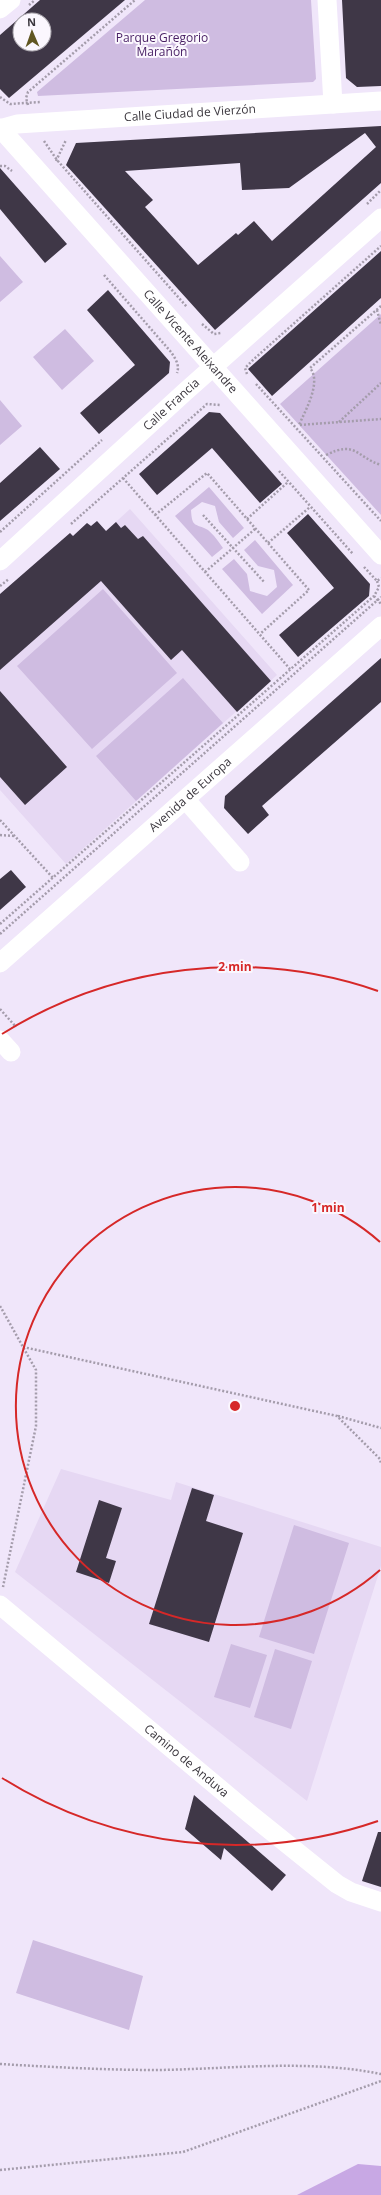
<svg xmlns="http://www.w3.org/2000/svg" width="381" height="2195" font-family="'Open Sans',sans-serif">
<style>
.built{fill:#e6d8f3}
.green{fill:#cfbce1}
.water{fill:#c8a8e4}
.building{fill:#3f3747;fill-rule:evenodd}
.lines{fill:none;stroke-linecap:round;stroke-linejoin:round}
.path{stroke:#a49cab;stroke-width:2.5;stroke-dasharray:2 2;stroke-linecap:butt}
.minor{stroke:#fff;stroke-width:19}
.ring{fill:none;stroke:#d62828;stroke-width:2}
.labels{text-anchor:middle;stroke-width:4;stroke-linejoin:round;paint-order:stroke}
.park-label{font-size:12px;fill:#471e63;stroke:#fbf7fe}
.street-label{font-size:12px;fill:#3b373e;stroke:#fbf7fe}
.centre{fill:#d62828;stroke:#fbf7fe;stroke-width:2}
.ring-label{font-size:12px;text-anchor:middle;font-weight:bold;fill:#d62828;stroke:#fbf7fe;stroke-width:4;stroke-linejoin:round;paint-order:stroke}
</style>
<rect width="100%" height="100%" fill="#f0e6fa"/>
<!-- built -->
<path class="built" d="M 130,509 L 277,675 L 66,864 L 0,790 L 0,594 L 70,533 L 73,536 L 87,523 L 91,526 L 97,521 L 106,531 Z
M 61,1469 L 171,1500 L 176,1482 L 381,1547 L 381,1566 L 307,1801 L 15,1572 Z"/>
<!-- green -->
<path class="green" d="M 145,0 L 311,0 L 316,79 L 313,82 L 38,96 L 37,92 Z
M 0,256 L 23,282 L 0,302 Z
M 381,314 L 381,515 L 280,404 Z
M 65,329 L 94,361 L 62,390 L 33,357 Z
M 0,400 L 22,426 L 0,445 Z
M 209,487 L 244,528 L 233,538 L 219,522 L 215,506 L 202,502 L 191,510 C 192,528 195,523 208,530 C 213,534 219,542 223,548 L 212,557 L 175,516 Z
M 255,540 L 293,585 L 262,614 L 222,569 L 234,559 L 247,574 L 250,591 L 267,596 L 277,587 L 274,570 L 258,566 L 244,550 Z
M 103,589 L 177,673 L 92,749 L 17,666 Z
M 183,678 L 223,723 L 136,801 L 96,756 Z
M 294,1525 L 349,1543 L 314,1654 L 259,1637 Z
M 231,1644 L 267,1655 L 250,1708 L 214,1697 Z
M 275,1649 L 312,1661 L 291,1729 L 254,1717 Z
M 33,1940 L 143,1976 L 129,2030 L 16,1993 Z"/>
<!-- water -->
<path class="water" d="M 358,2164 L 381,2166 L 381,2195 L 297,2195 Z"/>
<!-- building -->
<path class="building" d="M 40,0 L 125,0 L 9,98 L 0,89 L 0,35 ZM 20,20 L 44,20 L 44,44 L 20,44 Z
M 342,0 L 381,0 L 381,86 L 357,87 L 346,78 Z
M 381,126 L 381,183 L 215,330 L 66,165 L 76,143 ZM 365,133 L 376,147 L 272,241 L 254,221 L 238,235 L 236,233 L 198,265 L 145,207 L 153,200 L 125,171 L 240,163 L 242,190 L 289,188 Z
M 0,168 L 67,244 L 45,263 L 0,209 Z
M 381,251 L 381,298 L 272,396 L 248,369 Z
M 108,290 L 170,362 L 169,373 L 99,434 L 80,413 L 135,365 L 87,310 Z
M 209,412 L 220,413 L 282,484 L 260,503 L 212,448 L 157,495 L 139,474 Z
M 40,447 L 60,469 L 0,521 L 0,483 Z
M 308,514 L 370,584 L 369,596 L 298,657 L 279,635 L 334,588 L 287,533 Z
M 97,521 L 106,531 L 116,522 L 121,528 L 125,525 L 138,539 L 143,536 L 271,681 L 237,712 L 182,650 L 171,660 L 101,581 L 0,670 L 0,594 L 70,533 L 73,536 L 87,523 L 91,526 Z
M 381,658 L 381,702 L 262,806 L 269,815 L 248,834 L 224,808 L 225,796 Z
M 0,691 L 67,767 L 25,805 L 0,777 Z
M 11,870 L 26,887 L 0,910 L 0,879 Z
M 192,1488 L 214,1495 L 206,1521 L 243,1533 L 209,1642 L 149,1624 Z
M 99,1500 L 122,1508 L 106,1558 L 116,1561 L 109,1583 L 76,1572 Z
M 194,1795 L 286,1875 L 272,1891 L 224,1848 L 221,1860 L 185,1829 Z
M 378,1832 L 381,1832 L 381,1887 L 362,1881 Z"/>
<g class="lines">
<!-- path -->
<path class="path" d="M 29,5 L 35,0
M 0,97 L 10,104 L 41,102
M 28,105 L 26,98 L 28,92 L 135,0
M 44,141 L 57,160 L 187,307
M 56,161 L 66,140
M 0,166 L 5,166 L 12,171
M 367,204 L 381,190
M 104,275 L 171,352 C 175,358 180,365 177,373
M 381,306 L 310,368 C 322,382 305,411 299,425 L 381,419
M 377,310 L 381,325
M 202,324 L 214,334 L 221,333
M 247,374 L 245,368 L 254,359 L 381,246
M 256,384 L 381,521
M 339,422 L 381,383
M 326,455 C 356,440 356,457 381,465
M 279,471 L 353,554
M 123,478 L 290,669
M 155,515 L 207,473 L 309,590 L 260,634
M 203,515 L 265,583
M 247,519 L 288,482
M 71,524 L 207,404 L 220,405
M 0,532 L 102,440
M 268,543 L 310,507
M 364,567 L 377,581 L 381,578
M 205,572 L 255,529
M 0,586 L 9,579
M 374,596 L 381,604
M 0,820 L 54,879
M 0,835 L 15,836
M 0,924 L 374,596 L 379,587 L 377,581
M 0,934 L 381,597
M 0,1009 L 16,1027
M 0,1306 L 36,1370 L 36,1426 L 3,1587
M 23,1347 L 337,1416 L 380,1459 L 381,1464
M 338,1416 L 381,1428
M 0,2064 C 52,2067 105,2070 157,2070 C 232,2069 307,2059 381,2074
M 0,2170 L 183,2152 L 381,2081"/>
<!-- minor -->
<g class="minor">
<path d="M 327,0 L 333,104"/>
<path d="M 0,9 L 11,0"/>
<path id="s1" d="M 0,128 L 381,555"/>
<path id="s2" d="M 0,129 L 17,124 L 381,101"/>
<path id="s3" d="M 0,561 L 186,391 L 381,218"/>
<path d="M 186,800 L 240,862"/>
<path id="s4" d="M 0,963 L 381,626"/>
<path d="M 0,1040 L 11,1052"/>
<path id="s5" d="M 0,1605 L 250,1814 L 337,1884 L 351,1892 L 381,1902"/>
</g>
</g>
<!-- distance rings -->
<g class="ring">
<path d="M380 1570A219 219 0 1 1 380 1242"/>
<path d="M378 1821A439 439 0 0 1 2 1778M2 1034A439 439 0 0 1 378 991"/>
</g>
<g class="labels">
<!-- park labels -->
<g class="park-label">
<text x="162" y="42">Parque Gregorio<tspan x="162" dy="14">Marañón</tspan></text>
</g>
<!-- street labels -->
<g class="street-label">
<text dy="4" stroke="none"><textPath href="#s2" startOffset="191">Calle Ciudad de Vierzón</textPath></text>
<text dy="4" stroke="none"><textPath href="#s1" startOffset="286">Calle Vicente Aleixandre</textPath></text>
<text dy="4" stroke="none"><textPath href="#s3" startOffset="232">Calle Francia</textPath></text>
<text dy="4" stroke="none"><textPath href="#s4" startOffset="254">Avenida de Europa</textPath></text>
<text dy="4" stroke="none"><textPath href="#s5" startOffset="243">Camino de Anduva</textPath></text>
</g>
</g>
<circle cx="235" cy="1406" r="6" class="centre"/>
<g class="ring-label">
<text x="235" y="971">2 min</text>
<text x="328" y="1212">1 min</text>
</g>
<!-- north arrow -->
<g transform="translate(32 32) rotate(358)"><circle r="19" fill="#fbf7fe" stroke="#aeaab1"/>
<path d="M0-3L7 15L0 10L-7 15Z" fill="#605622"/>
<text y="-6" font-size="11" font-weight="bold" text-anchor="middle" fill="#3b373e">N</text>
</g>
</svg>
